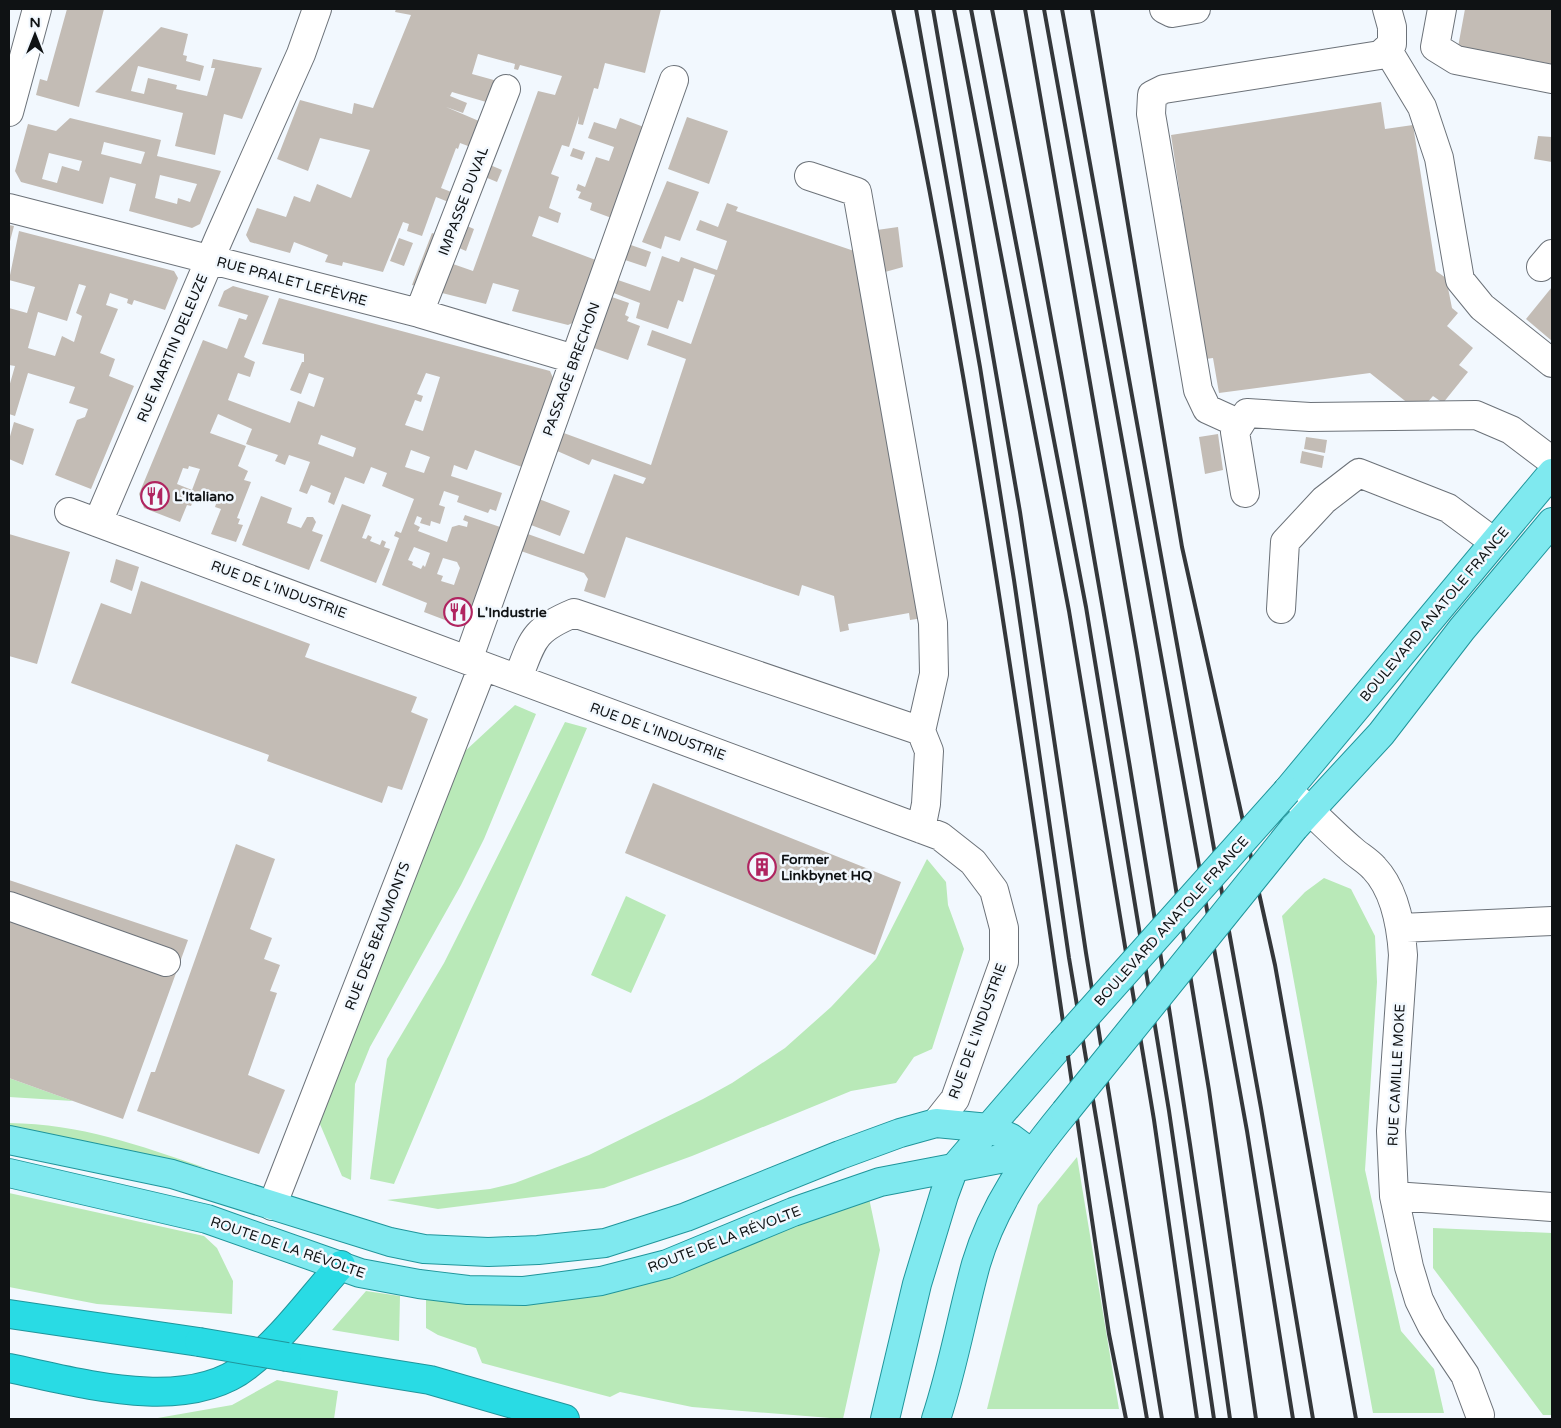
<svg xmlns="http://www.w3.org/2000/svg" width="1561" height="1428" font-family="'Varela Round',sans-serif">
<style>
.green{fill:#b9e9b8}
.building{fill:#c3bcb5;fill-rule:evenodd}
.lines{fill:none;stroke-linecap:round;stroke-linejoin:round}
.minor-casing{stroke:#6c7279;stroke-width:30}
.major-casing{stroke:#20959b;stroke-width:30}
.highway-casing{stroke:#20959b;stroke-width:30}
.minor{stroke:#fff;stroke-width:28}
.major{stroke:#7fe9ef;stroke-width:28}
.highway{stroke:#29dbe4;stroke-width:28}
.rail{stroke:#34373a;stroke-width:4}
.major-bridge-casing{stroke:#20959b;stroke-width:30;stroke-linecap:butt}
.highway-bridge-casing{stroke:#20959b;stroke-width:30;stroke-linecap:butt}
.major-bridge{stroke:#7fe9ef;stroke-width:28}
.highway-bridge{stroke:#29dbe4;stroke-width:28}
.labels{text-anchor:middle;stroke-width:5;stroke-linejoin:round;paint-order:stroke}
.street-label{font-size:14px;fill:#0f1214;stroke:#f2f8fe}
.poi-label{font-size:14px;font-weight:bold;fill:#0f1214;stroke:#f2f8fe;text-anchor:start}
</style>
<rect width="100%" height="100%" fill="#f2f8fe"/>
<!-- green -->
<path class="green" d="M 515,705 L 536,714 L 484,839 L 461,885 L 370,1047 L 355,1084 L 351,1180 L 342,1176 L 314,1110 L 450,765 Z
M 565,722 L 587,728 L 394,1184 L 370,1179 L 387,1059 L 444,963 Z
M 927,859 L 946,882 L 948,905 L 964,949 L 932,1049 L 914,1057 L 896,1083 L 851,1091 L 692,1156 L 604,1188 L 438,1209 L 387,1200 L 490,1189 L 515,1183 L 589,1155 L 703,1099 L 732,1083 L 785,1048 L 831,1007 L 876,959 Z
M 1324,878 L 1351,889 L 1375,936 L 1377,982 L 1365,1170 L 1401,1331 L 1434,1369 L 1444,1413 L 1373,1413 L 1282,916 L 1305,892 Z
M 626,896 L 666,915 L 631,993 L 591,975 Z
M 9,1078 L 73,1101 L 9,1097 Z
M 9,1123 C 81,1124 138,1145 206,1168 L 9,1129 Z
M 1077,1157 L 1119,1409 L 987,1409 L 1038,1205 Z
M 9,1193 L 204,1236 L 217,1248 L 233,1281 L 232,1314 L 97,1304 L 9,1287 Z
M 869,1198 L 880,1250 L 843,1419 L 692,1407 L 620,1392 L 610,1397 L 482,1363 L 476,1348 L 438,1335 L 426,1328 L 426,1299 L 639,1284 Z
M 1433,1228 L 1552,1233 L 1552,1415 L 1543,1415 L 1433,1268 Z
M 366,1291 L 400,1296 L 399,1341 L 332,1330 Z
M 277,1380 L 338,1391 L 334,1419 L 152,1419 L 232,1405 Z"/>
<!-- building -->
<path class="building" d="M 67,9 L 104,9 L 79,107 L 36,95 L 40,79 L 47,81 Z
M 396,9 L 661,9 L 645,73 L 605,63 L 598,89 L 594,88 L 583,125 L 578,124 L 579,116 L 569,147 L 562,145 L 551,174 L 559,177 L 549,208 L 561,213 L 558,223 L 539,216 L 532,236 L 601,262 L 581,319 L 568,325 L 512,311 L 519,290 L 493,283 L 486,304 L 442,293 L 453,264 L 473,271 L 538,91 L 555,95 L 562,76 L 520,65 L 518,70 L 514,69 L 515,64 L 478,54 L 472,74 L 501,82 L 493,104 L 452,92 L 450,96 L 467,103 L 463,113 L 446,107 L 486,124 L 476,149 L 460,143 L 458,149 L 456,148 L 441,188 L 459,195 L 456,205 L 436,197 L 422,236 L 407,231 L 409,224 L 403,222 L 383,272 L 343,262 L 342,266 L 325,262 L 328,255 L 294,242 L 290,253 L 250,242 L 246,235 L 257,208 L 286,217 L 294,196 L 310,202 L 317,184 L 351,198 L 370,150 L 320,138 L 308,171 L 277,159 L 300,100 L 352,114 L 354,103 L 373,108 L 411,15 L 395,12 Z
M 1465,9 L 1552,9 L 1552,64 L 1458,47 Z
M 161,27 L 188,34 L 183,55 L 187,56 L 186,61 L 204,66 L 200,81 L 138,66 L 131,91 L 144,94 L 148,78 L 177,85 L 176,89 L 207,96 L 215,68 L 211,68 L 213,59 L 262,68 L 242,119 L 224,114 L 215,155 L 175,146 L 183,113 L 95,92 Z
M 1381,102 L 1385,129 L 1413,125 L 1436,271 L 1446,278 L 1452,308 L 1458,313 L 1447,326 L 1473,348 L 1459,365 L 1468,372 L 1443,403 L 1433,396 L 1419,412 L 1370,373 L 1219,393 L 1213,358 L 1205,359 L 1171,135 Z
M 687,117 L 728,131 L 709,184 L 668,169 Z
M 70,118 L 161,140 L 157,156 L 221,171 L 200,224 L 192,228 L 129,211 L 136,184 L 110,177 L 103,204 L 21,182 L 15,171 L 28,124 L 56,131 ZM 104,142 L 145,152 L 141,164 L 101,154 ZM 49,153 L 82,161 L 79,171 L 62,166 L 57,183 L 42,179 ZM 160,175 L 197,184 L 190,202 L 178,198 L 177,204 L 155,198 Z
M 620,118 L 649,129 L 617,220 L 590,210 L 592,203 L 578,198 L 581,192 L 576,190 L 578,184 L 585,187 L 596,157 L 609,161 L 614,147 L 588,138 L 594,122 L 616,129 Z
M 1538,136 L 1552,137 L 1552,162 L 1534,159 Z
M 573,148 L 585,152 L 582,160 L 570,156 Z
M 490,165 L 502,170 L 497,182 L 485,177 Z
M 667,181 L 699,192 L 680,241 L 665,236 L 661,249 L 642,242 Z
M 727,203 L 738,207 L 736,211 L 863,254 L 923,618 L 910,620 L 909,613 L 848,624 L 849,630 L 840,632 L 834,596 L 802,585 L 799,596 L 626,537 L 605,598 L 584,591 L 588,579 L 584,573 L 518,550 L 525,533 L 584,554 L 614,474 L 643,484 L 646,478 L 592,459 L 589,465 L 555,450 L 561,432 L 651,465 L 686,359 L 647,345 L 652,330 L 691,344 L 715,275 L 694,268 L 683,302 L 678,300 L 668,329 L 636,318 L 640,303 L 611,292 L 615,279 L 650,291 L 662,256 L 679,262 L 681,257 L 717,270 L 727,241 L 696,230 L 700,220 L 718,227 Z
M 9,225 L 14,226 L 9,245 Z
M 467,226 L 474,229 L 466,251 L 459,248 Z
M 898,227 L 903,267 L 885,272 L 877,230 Z
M 19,231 L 174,271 L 178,278 L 165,310 L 134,300 L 132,305 L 127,303 L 128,299 L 110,293 L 106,305 L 118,309 L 100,353 L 115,359 L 109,376 L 134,386 L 91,489 L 55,475 L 77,420 L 85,417 L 88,409 L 69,403 L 75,387 L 28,373 L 15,416 L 9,414 L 9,387 L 15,366 L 9,365 L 9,308 L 27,313 L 35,287 L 9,280 ZM 79,284 L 86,286 L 76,313 L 82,316 L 74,342 L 62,336 L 55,356 L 28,348 L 38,312 L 67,321 Z
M 432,233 L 444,237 L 425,288 L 412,285 Z
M 399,238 L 413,243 L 404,266 L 390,261 Z
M 628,244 L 651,252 L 646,267 L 622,259 Z
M 233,286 L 269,296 L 244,357 L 255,362 L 250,377 L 238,373 L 228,400 L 290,423 L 298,401 L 314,407 L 324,378 L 309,373 L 301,394 L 290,390 L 302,362 L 304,362 L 304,354 L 262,344 L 279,298 L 550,371 L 556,385 L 525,475 L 519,473 L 522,467 L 475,450 L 467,470 L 454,465 L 451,476 L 502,493 L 496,511 L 490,509 L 488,513 L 457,502 L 459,496 L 444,491 L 439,505 L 445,507 L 440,524 L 431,521 L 430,526 L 420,523 L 422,518 L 417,516 L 414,524 L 420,527 L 418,531 L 447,542 L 452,527 L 459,525 L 467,527 L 468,522 L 463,520 L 465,515 L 506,529 L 472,619 L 458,625 L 424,612 L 427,603 L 382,585 L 399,538 L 394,536 L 396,531 L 401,533 L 414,499 L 382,486 L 387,473 L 371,467 L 364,484 L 345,477 L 334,505 L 328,502 L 331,493 L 311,485 L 307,494 L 299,491 L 310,462 L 289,455 L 285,465 L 275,461 L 278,455 L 246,444 L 252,429 L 218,414 L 210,433 L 246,446 L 238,466 L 248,471 L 244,480 L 251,482 L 237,518 L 240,519 L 238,524 L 243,525 L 236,542 L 211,534 L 221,509 L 215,507 L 217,501 L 196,493 L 191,506 L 187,505 L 180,522 L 144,508 L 139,494 L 203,340 L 227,349 L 239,318 L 246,320 L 248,315 L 218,306 L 224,291 ZM 426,373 L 440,377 L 423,431 L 405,425 L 415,400 L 421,402 L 423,396 L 417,394 ZM 321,435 L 356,448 L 353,457 L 318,444 ZM 411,450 L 430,457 L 424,473 L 405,467 ZM 189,466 L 200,469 L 192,490 L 177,484 L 183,468 L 188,469 ZM 414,547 L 430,553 L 425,567 L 423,565 L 421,569 L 412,565 L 413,562 L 408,560 ZM 443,558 L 457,562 L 460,568 L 454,585 L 441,581 L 443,576 L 437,574 Z
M 1552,287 L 1552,341 L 1526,319 Z
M 609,296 L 629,303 L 625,315 L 629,317 L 627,321 L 640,326 L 628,360 L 591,347 Z
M 14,422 L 34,429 L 23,465 L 9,459 L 9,440 Z
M 1218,434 L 1223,470 L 1205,474 L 1199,437 Z
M 1306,437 L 1327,440 L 1325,453 L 1304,449 Z
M 1302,451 L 1324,456 L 1322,468 L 1300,463 Z
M 261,496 L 292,508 L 287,523 L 301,528 L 307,517 L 313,517 L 316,522 L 312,531 L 323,535 L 309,570 L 242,545 Z
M 539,499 L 570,511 L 560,536 L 531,525 Z
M 342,504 L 371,515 L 362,538 L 366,539 L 368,535 L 372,537 L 370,541 L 380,545 L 382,540 L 386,542 L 384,547 L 390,549 L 376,583 L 320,561 Z
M 9,534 L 70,552 L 37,664 L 9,656 Z
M 116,559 L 139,567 L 132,591 L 110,582 Z
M 141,581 L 310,644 L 305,657 L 417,697 L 411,712 L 428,719 L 402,790 L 388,786 L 382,803 L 267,761 L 269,755 L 71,683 L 101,603 L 131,614 Z
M 653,783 L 901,882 L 875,955 L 625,853 Z
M 236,844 L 275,859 L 250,929 L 272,938 L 264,959 L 280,965 L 270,991 L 277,993 L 248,1075 L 285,1090 L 259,1154 L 137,1111 L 151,1072 L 155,1072 Z
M 9,880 L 188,940 L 123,1119 L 9,1078 Z"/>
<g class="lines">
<defs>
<path id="minor" d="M 1164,9 L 1172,13 L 1196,9
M 1442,9 L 1435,47 L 1456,60 L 1552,79
M 1387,49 L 1422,107 L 1439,158 L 1460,280 L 1482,307 L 1552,363
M 9,112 L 37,9
M 809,176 L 857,192 L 933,623 L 934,674 L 921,731
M 9,208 L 419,313 L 574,359
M 1541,267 L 1552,254
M 419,313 L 506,89
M 1240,424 L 1207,409 L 1198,390 L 1151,114 L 1152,95 L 1164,89 L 1380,55 L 1392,44 L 1392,27 L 1387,9
M 1245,493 L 1235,432 L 1247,413 L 1310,417 L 1476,415 L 1511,430 L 1552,461
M 69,512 L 940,836 L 973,862 L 994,890 L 1004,928 L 1004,962 L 955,1099 L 936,1123
M 98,522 L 219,238 L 301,54 L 317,9
M 1281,609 L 1285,542 L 1324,500 L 1359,473 L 1448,508 L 1494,542
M 468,660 L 674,80
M 518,678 C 533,639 533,630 574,613 L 921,731 L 929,751 L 926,804 L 921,829
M 1287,791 C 1310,809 1328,829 1350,848 C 1357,855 1367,860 1374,868 C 1395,890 1401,925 1403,955 L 1391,1131 L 1394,1196 L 1409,1267 L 1419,1300 L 1432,1326 L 1465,1375 L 1480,1415
M 9,906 L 166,962
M 1401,928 L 1552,921
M 1394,1196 L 1552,1207
M 272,1206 L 483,666"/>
<path id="major" d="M 1287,791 L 1552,473
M 1294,828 L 1381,734 L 1462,629 L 1552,522
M 9,1140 L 172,1174 L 390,1242 L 424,1249 L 488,1252 L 538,1250 L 605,1243 L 686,1217 L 840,1155 L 900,1133 L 936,1123 L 989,1128 L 1011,1138 L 1031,1153
M 9,1173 L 207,1219 L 360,1273 L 419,1284 L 468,1290 L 524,1291 L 601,1281 L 667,1264 L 793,1212 L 880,1182 L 1031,1153
M 885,1419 L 917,1284 L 944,1195 L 954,1168 L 1062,1043
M 936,1419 C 953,1368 962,1315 976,1264 C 993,1206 1027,1158 1065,1112"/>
<path id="highway" d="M 9,1314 L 199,1342
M 287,1357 L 430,1380 L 565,1419
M 9,1368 C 78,1382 187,1415 248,1365 C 284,1337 311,1298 341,1265"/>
</defs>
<!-- minor casing -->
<use href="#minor" class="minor-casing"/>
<!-- major casing -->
<use href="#major" class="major-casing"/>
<!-- highway casing -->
<use href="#highway" class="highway-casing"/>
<!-- minor -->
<use href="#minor" class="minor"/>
<!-- major -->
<use href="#major" class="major"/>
<!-- highway -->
<use href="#highway" class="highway"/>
<!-- rail -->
<path class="rail" d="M 893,9 C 986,447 1042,891 1109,1334 L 1126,1419
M 916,9 L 980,367 L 1014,580 L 1069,958 L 1147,1419
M 933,9 L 1020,512 L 1086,953 L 1162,1419
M 954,9 L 1069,611 L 1154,1120 L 1197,1419
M 971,9 L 1086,607 L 1169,1111 L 1214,1419
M 992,9 C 1084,477 1164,947 1230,1419
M 1025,9 L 1137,653 L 1209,1090 L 1256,1419
M 1044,9 L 1247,1131 L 1293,1419
M 1062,9 L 1261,1108 L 1313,1419
M 1092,9 L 1182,547 L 1275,965 L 1356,1419"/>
<defs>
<path id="major-bridge" d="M 1062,1043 L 1287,791
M 1065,1112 L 1294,828"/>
<path id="highway-bridge" d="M 199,1342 L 287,1357"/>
</defs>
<!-- major-bridge casing -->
<use href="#major-bridge" class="major-bridge-casing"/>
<!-- highway-bridge casing -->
<use href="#highway-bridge" class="highway-bridge-casing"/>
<!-- major-bridge -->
<use href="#major-bridge" class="major-bridge"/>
<!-- highway-bridge -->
<use href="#highway-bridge" class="highway-bridge"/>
</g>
<!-- icons -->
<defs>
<symbol id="restaurant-ring" viewBox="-11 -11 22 22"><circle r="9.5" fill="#f2f8fe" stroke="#b02460" stroke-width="1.5"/><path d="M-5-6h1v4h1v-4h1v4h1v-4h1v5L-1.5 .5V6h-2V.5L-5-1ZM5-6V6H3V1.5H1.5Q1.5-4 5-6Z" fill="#b02460"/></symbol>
<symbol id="building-ring" viewBox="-11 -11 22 22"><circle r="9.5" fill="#f2f8fe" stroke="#b02460" stroke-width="1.5"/><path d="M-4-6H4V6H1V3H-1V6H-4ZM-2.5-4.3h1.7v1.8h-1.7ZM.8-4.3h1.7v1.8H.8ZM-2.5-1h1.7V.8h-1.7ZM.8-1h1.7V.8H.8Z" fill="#b02460"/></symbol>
</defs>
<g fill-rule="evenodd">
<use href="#restaurant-ring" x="139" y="480" width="32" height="32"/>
<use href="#restaurant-ring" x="442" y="596" width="32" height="32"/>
<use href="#building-ring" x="746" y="851" width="32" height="32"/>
</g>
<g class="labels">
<!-- street labels -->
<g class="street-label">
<text transform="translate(463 201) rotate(-69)" y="5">IMPASSE DUVAL</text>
<text transform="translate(292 281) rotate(15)" y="5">RUE PRALET LEFÈVRE</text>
<text transform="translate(172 348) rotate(-67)" y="5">RUE MARTIN DELEUZE</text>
<text transform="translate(571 369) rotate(-70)" y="5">PASSAGE BRECHON</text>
<text transform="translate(279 589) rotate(20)" y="5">RUE DE L'INDUSTRIE</text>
<text transform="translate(1434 614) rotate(-50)" y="5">BOULEVARD ANATOLE FRANCE</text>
<text transform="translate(658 731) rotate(20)" y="5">RUE DE L'INDUSTRIE</text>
<text transform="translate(1171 921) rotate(-48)" y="5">BOULEVARD ANATOLE FRANCE</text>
<text transform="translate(377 936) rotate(-69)" y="5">RUE DES BEAUMONTS</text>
<text transform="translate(977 1031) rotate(-70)" y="5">RUE DE L'INDUSTRIE</text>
<text transform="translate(1396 1075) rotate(-87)" y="5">RUE CAMILLE MOKE</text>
<text transform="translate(724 1239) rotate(-21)" y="5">ROUTE DE LA RÉVOLTE</text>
<text transform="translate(288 1247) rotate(19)" y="5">ROUTE DE LA RÉVOLTE</text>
</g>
<!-- poi labels -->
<g class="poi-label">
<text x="174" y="501">L'Italiano</text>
<text x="477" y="617">L'Industrie</text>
<text x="781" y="864">Former<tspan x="781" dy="16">Linkbynet HQ</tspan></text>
</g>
</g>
<!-- border -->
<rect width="1561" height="1428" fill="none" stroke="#0f1214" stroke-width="20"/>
<!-- north arrow -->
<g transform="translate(35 35)" stroke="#f2f8fe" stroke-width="4" paint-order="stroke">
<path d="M0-4L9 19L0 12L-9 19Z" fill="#0f1214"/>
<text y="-8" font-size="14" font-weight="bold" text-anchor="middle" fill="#0f1214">N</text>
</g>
</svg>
